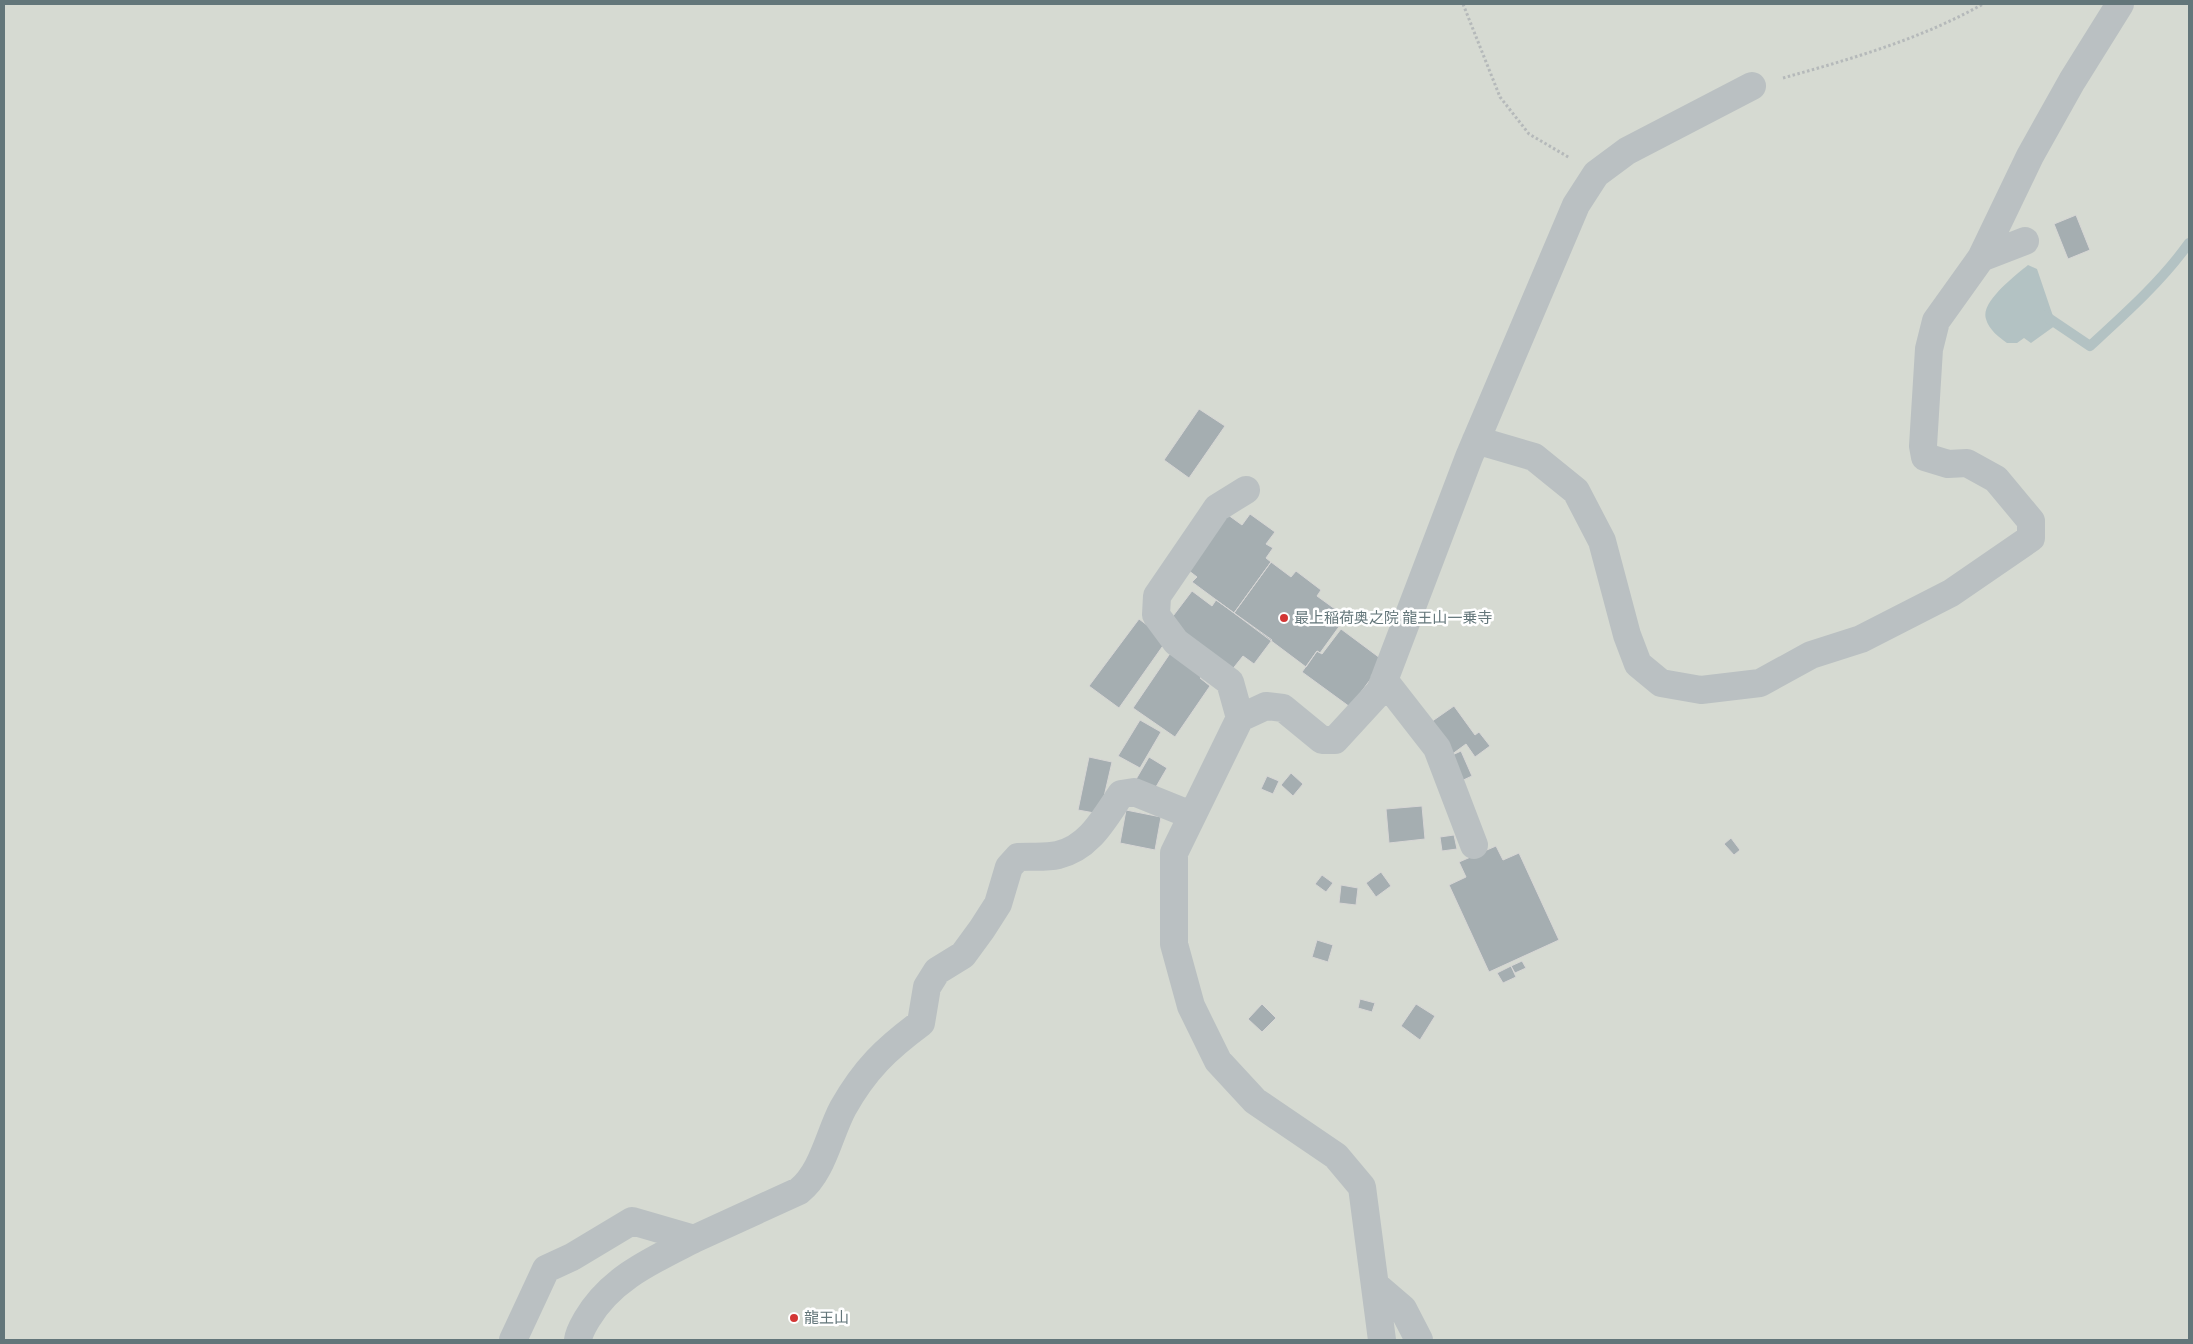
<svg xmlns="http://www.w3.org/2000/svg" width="2193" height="1344" font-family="Signika,'Noto Sans JP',sans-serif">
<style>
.green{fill:#d6dad2}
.water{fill:#b3c2c3}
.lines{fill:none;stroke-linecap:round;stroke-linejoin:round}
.stream{stroke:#b3c2c3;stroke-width:10}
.building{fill:#a5aeb1;stroke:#d7d6d5}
.path{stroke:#b5b9ba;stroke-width:3;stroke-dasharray:2.5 2.5;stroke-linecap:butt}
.minor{stroke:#bac0c2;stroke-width:28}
.poi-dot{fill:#d33635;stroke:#fff;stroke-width:2}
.labels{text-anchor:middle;stroke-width:5;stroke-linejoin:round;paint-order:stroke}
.poi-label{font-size:15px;fill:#63767a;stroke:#fff;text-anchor:start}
</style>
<rect width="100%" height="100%" fill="#f5f5f2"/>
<!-- green -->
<path class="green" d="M 4,4 L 2189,4 L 2189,1340 L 4,1340 Z"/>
<!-- water -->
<path class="water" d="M 2028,265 L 2037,269 L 2056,325 L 2031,343 L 2024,338 L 2017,343 L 2007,343 C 1999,337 1989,330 1986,319 C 1980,302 2016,275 2028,265 Z"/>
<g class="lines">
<!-- stream -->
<path class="stream" d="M 2044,315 L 2090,346 C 2125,314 2161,282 2189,243"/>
</g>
<!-- building -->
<path class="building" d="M 2076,215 L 2090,250 L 2068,259 L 2054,224 Z
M 1199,409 L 1225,426 L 1189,478 L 1164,460 Z
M 1224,512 L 1242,525 L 1250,514 L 1275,532 L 1266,544 L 1273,548 L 1266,558 L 1271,562 L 1234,613 L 1192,582 L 1197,577 L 1184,567 Z
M 1271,562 L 1291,577 L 1296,571 L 1321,590 L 1317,596 L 1346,617 L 1320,653 L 1317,651 L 1306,667 L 1234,613 Z
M 1192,591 L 1212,606 L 1216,600 L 1272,640 L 1254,664 L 1243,656 L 1231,671 L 1180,634 L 1170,620 Z
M 1139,619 L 1167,640 L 1119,708 L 1089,686 Z
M 1341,629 L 1384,661 L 1350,707 L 1302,672 L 1317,651 L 1322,654 Z
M 1171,652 L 1205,672 L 1200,678 L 1210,686 L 1175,737 L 1133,708 Z
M 1454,706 L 1475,735 L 1479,732 L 1490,746 L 1475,757 L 1466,744 L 1451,755 L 1431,722 Z
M 1140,720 L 1161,732 L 1140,768 L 1118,756 Z
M 1461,751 L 1472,776 L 1459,782 L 1448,757 Z
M 1089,757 L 1112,762 L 1100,814 L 1078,810 Z
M 1149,757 L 1167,768 L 1153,792 L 1135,781 Z
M 1291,773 L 1303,784 L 1293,796 L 1281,785 Z
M 1267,776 L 1279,781 L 1273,794 L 1261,789 Z
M 1422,806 L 1425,839 L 1389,843 L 1386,809 Z
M 1126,810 L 1161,817 L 1155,850 L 1120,843 Z
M 1454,835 L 1457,849 L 1442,851 L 1440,837 Z
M 1731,838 L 1740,850 L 1734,855 L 1724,844 Z
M 1496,846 L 1503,860 L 1519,853 L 1559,940 L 1489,972 L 1449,885 L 1466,877 L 1459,862 Z
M 1381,872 L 1391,886 L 1376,897 L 1366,883 Z
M 1322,875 L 1333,883 L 1326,892 L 1315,884 Z
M 1341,885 L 1358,888 L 1356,905 L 1339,903 Z
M 1317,940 L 1333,945 L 1328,962 L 1312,957 Z
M 1522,961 L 1526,968 L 1515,973 L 1511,966 Z
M 1511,966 L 1516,977 L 1503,983 L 1497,973 Z
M 1360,999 L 1375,1003 L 1372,1012 L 1358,1008 Z
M 1262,1004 L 1276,1018 L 1262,1032 L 1248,1019 Z
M 1416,1004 L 1435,1016 L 1420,1040 L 1401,1026 Z"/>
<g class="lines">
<!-- path -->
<path class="path" d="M 1463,4 L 1500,97 L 1529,134 L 1570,158
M 1783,78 C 1851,59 1921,39 1983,4"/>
<!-- minor -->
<path class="minor" d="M 1981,258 L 2025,241
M 1476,440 L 1534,457 L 1576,491 L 1602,541 L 1627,635 L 1638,664 L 1661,683 L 1701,690 L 1760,683 L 1811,655 L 1861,639 L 1951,593 L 2031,538 L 2031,521 L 1996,479 L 1967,463 L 1948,464 L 1925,457 L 1923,446 L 1929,349 L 1936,321 L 1981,258 L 2030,156 L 2072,81 L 2120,4
M 1384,680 L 1437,748 L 1474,845
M 1240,718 L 1230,682 L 1176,642 L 1156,615 L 1157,596 L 1217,508 L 1246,490
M 1375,1285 L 1403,1309 L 1419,1340
M 513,1340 L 546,1269 L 572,1257 L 632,1221 L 694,1239 L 799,1191 C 823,1172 829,1134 843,1108 C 865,1069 886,1049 921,1023 L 927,987 L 937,971 L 963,955 L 982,929 L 998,904 L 1009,867 L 1018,857 C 1031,856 1045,858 1058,855 C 1089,848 1104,819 1121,794 L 1134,792 L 1191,815
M 578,1340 C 579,1332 583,1326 587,1319 C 611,1278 653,1260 694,1239
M 1382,1340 L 1362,1187 L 1336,1156 L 1255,1101 L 1218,1061 L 1191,1006 L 1174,944 L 1174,853 L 1240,718 L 1266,706 L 1283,708 L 1322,740 L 1335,740 L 1380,691 L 1469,457 L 1576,205 L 1596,174 L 1627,151 L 1752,86"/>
</g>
<!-- markers -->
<g class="poi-dot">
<circle cx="1284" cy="618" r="5"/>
<circle cx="794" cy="1318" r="5"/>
</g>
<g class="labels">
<!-- poi labels -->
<g class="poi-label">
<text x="1294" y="623">最上稲荷奥之院 龍王山一乗寺</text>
<text x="804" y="1323">龍王山</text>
</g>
</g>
<!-- border -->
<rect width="2193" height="1344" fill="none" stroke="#63767a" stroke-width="10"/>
</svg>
